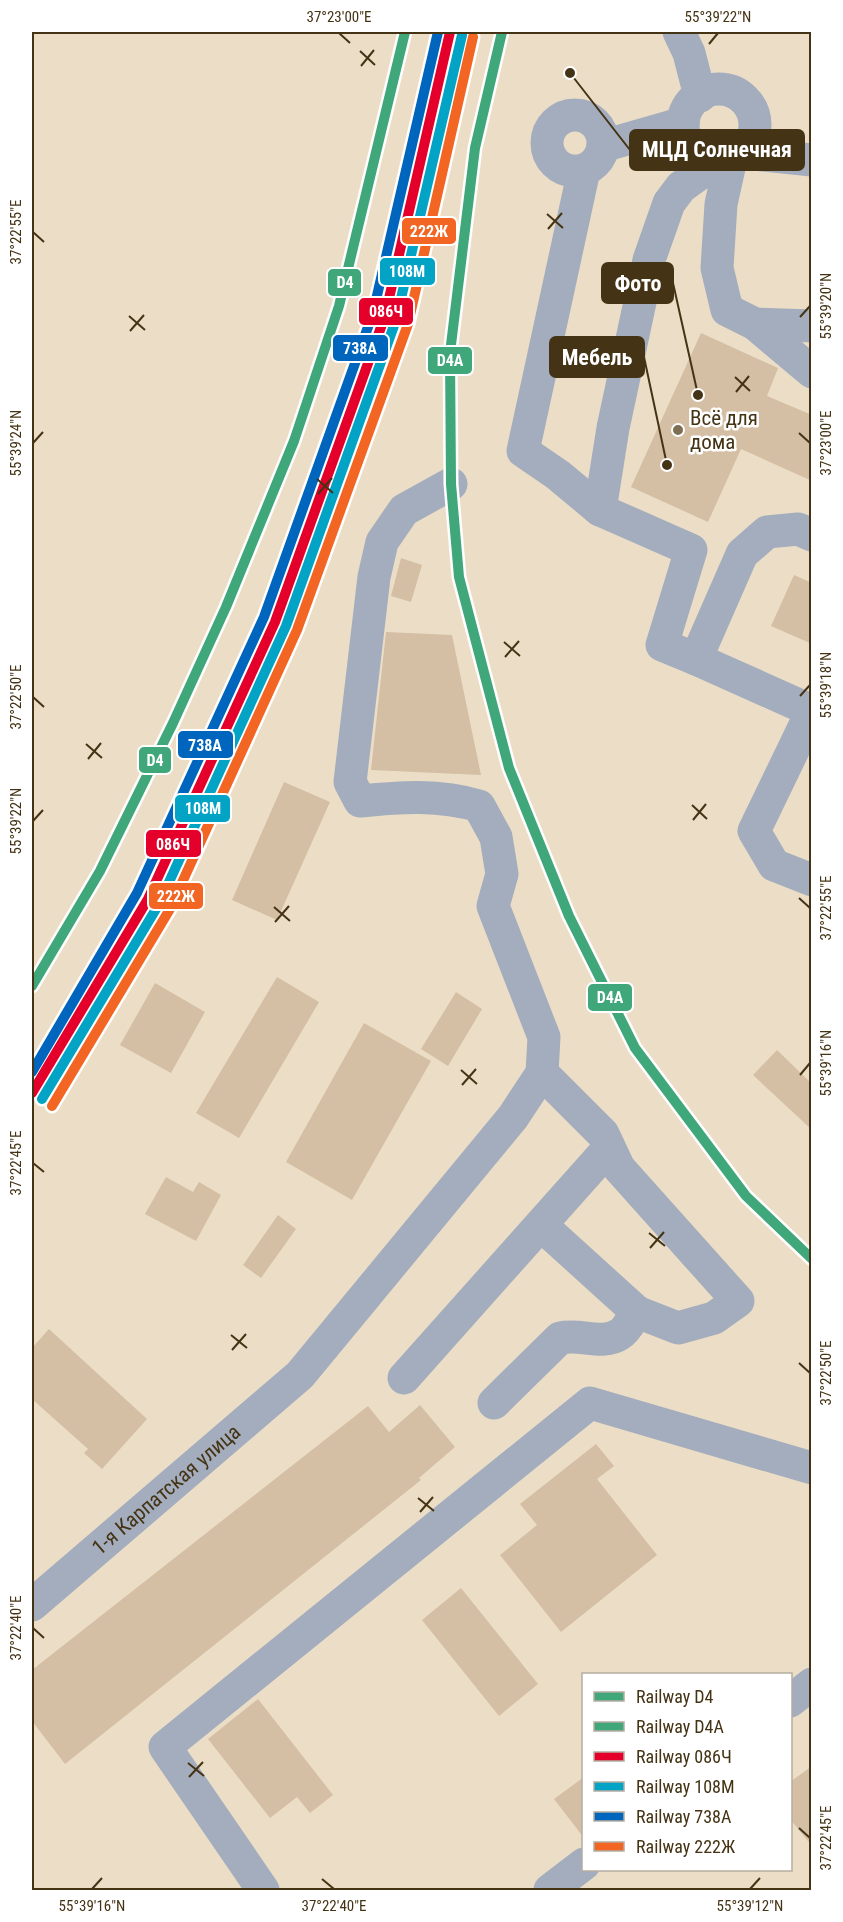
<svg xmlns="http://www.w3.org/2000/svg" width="843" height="1922" font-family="'Roboto Condensed',sans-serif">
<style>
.building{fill:#d4bea4}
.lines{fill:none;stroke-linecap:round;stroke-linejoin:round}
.minor{stroke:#a4adbd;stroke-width:33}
.rail-1-casing{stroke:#fff;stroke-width:15}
.rail-2-casing{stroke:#fff;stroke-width:15}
.rail-3-casing{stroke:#fff;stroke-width:15}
.rail-4-casing{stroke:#fff;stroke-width:15}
.rail-5-casing{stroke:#fff;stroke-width:15}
.rail-6-casing{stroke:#fff;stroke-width:15}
.rail-1{stroke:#40a77a;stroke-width:10}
.rail-2{stroke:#40a77a;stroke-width:10}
.rail-3{stroke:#e4002b;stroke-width:10}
.rail-4{stroke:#03a3c5;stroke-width:10}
.rail-5{stroke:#0065bd;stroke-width:10}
.rail-6{stroke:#f26522;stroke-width:10}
.ticks{fill:none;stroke:#443314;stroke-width:2}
.poi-dot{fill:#7f6f52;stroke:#fff;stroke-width:2}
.labels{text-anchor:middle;stroke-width:5;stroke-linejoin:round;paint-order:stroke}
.poi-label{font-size:21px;fill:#443314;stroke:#fff;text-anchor:start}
.street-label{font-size:21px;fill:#443314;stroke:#fff}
.leader{fill:none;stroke:#443314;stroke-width:2}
.callout-dot{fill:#443314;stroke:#fff;stroke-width:2}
.callout{fill:#443314;stroke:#443314;stroke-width:2}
.callout-label{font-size:22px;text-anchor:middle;font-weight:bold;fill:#fff}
.line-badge{stroke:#fff;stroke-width:2}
.badge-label{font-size:16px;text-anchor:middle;font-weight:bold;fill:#fff}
.neatline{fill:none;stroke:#443314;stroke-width:2}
.ticks-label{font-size:15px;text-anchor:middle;fill:#443314}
</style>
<rect width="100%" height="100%" fill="#ecdec6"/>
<!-- building -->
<path class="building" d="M 701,333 L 778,368 L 767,396 L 812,415 L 812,481 L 741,449 L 708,522 L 631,487 Z
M 401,558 L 422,565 L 411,602 L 391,596 Z
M 794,575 L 812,583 L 812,644 L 771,626 Z
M 386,632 L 452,635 L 481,775 L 371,770 Z
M 284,782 L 330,802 L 277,920 L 232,900 Z
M 277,977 L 319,1002 L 239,1138 L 196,1113 Z
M 155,983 L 205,1012 L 171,1073 L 120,1045 Z
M 456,992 L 482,1009 L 448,1066 L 421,1049 Z
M 364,1023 L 431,1061 L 352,1200 L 286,1162 Z
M 777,1050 L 812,1084 L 812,1130 L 753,1075 Z
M 166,1177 L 193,1192 L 199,1182 L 221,1195 L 196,1241 L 145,1214 Z
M 278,1215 L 296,1229 L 261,1278 L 243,1265 Z
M 49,1329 L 147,1419 L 102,1469 L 84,1453 L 88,1449 L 32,1399 L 32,1348 Z
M 420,1405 L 455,1447 L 419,1478 L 421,1480 L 65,1764 L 32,1721 L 32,1670 L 368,1406 L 389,1432 Z
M 596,1444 L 614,1466 L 597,1479 L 657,1555 L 561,1632 L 500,1555 L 537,1525 L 520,1504 Z
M 461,1588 L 538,1684 L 499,1716 L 422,1620 Z
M 258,1699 L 333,1795 L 310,1813 L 297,1797 L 270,1818 L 208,1739 Z
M 812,1766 L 812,1846 L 790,1819 L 790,1782 Z
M 584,1777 L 584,1838 L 554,1799 Z"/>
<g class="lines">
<!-- minor -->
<g class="minor">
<path d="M 679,32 L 689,53 L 700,96"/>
<circle cx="719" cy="125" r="36"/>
<circle cx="575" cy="143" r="28"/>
<path d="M 603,146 L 683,123"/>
<path d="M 742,153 L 812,160"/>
<path d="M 731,159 L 721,204 L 717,268 L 727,310 L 755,324 L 812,326"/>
<path d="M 584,170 L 523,451 L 558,475 L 600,510 L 691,550 L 662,645 L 696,659"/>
<path d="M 755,324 L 812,372"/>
<path d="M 600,510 L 613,428 L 649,260 L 669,203 L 681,187 L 717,161"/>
<path d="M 810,710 L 696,659 L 742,554 L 767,532 L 798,529 L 812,535"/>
<path d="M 812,711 L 754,831 L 774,865 L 812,880"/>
<path d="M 542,1073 L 603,1134 L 619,1168 L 738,1301 L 714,1318 L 678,1328 L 637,1312"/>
<path d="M 404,1378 L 609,1148"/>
<path d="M 494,1403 L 560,1338 C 581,1333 602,1346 620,1334 C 627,1330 632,1318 637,1312 L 541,1225"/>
<path id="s1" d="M 32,1605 L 300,1375 L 513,1117 L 542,1073 L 544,1037 L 493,906 L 502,874 L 496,837 L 479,806 C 439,794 401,797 360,801 L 350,782 L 374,577 L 382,542 L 404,510 L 451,484"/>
<path d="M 790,1701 L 812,1684"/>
<path d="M 263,1890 L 165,1747 L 590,1403 L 812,1468"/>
<path d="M 550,1890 L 584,1864"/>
</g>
<defs>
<path id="rail-1" d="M 32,986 L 100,871 L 173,723 L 226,607 L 294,441 L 339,306 L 405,32"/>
<path id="rail-2" d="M 502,32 L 475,148 L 450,353 L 451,484 L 459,577 L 509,768 L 569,916 L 635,1048 L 746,1196 L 812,1259"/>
<path id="rail-3" d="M 32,1093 L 148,899 L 275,622 L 385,316 L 450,32"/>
<path id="rail-4" d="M 42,1099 L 159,904 L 286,626 L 396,320 L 462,35"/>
<path id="rail-5" d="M 32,1072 L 137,893 L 264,617 L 373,313 L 438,32"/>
<path id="rail-6" d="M 52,1106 L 170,909 L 297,630 L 408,324 L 473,37"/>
</defs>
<!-- rail-1 casing -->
<use href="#rail-1" class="rail-1-casing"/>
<!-- rail-2 casing -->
<use href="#rail-2" class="rail-2-casing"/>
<!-- rail-3 casing -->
<use href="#rail-3" class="rail-3-casing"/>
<!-- rail-4 casing -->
<use href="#rail-4" class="rail-4-casing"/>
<!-- rail-5 casing -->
<use href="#rail-5" class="rail-5-casing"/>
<!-- rail-6 casing -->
<use href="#rail-6" class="rail-6-casing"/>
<!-- rail-1 -->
<use href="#rail-1" class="rail-1"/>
<!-- rail-2 -->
<use href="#rail-2" class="rail-2"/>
<!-- rail-3 -->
<use href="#rail-3" class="rail-3"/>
<!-- rail-4 -->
<use href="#rail-4" class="rail-4"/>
<!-- rail-5 -->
<use href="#rail-5" class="rail-5"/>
<!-- rail-6 -->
<use href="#rail-6" class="rail-6"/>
</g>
<!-- ticks -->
<path class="ticks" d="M 339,33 L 350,43M 709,44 L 718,33M 360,51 L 375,65M 361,66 L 374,50M 547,214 L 563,228M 548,229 L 562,213M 33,232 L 44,242M 129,316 L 145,330M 800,317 L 810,306M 130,331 L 144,315M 735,377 L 750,391M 736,392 L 749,376M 799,433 L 810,443M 33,443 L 43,432M 317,479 L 333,493M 318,494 L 332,478M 504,642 L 520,656M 505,657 L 519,641M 800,696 L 810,685M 33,697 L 44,707M 86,744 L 102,758M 88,759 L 101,743M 692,805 L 707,819M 693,820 L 706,804M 33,821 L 43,810M 799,898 L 810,908M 274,907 L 290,921M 275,922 L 289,906M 461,1070 L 477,1084M 800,1075 L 810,1063M 462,1085 L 476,1069M 33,1163 L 44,1172M 649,1233 L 665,1246M 650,1248 L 664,1232M 231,1335 L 247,1348M 232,1350 L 246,1334M 799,1363 L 810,1373M 418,1498 L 434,1511M 420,1512 L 433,1497M 33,1628 L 44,1638M 188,1763 L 204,1776M 189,1777 L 203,1762M 799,1828 L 810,1838M 322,1879 L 334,1889M 92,1889 L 102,1878M 750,1889 L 760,1878"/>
<!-- markers -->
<circle class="poi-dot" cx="678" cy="430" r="6"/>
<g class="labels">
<!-- poi labels -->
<g class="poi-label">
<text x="690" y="425">Всё для<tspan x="690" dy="24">дома</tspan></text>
</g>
<!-- street labels -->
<g class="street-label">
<text dy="7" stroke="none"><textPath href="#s1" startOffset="177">1-я Карпатская улица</textPath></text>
</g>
</g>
<!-- callouts -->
<path class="leader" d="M570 73L630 150M698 395L673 283M667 465L644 357"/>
<g class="callout-dot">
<circle cx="570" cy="73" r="6"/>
<circle cx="698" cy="395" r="6"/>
<circle cx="667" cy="465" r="6"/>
</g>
<g class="callout">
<rect x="630" y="130" width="174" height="40" rx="6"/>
<rect x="602" y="263" width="71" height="40" rx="6"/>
<rect x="550" y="337" width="94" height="40" rx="6"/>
</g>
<g class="callout-label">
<text x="717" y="157">МЦД Солнечная</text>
<text x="638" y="291">Фото</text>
<text x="597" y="365">Мебель</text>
</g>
<g class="line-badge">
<rect x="401" y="217" width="56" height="28" rx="6" fill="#f26522"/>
<rect x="379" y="257" width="57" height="29" rx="6" fill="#03a3c5"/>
<rect x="327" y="268" width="35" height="29" rx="6" fill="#40a77a"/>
<rect x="358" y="297" width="56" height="29" rx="6" fill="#e4002b"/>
<rect x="332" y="334" width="57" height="28" rx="6" fill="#0065bd"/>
<rect x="427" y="346" width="46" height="29" rx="6" fill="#40a77a"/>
<rect x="177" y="730" width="57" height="29" rx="6" fill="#0065bd"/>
<rect x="138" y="746" width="34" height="28" rx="6" fill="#40a77a"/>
<rect x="174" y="794" width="57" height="29" rx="6" fill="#03a3c5"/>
<rect x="145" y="829" width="57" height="29" rx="6" fill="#e4002b"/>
<rect x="148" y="882" width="56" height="28" rx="6" fill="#f26522"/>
<rect x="587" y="983" width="46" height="29" rx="6" fill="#40a77a"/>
</g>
<g class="badge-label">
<text x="429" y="237">222Ж</text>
<text x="407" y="277">108М</text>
<text x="345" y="288">D4</text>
<text x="386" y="317">086Ч</text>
<text x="360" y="354">738А</text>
<text x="450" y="366">D4А</text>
<text x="205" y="751">738А</text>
<text x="155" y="766">D4</text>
<text x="203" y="814">108М</text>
<text x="173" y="850">086Ч</text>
<text x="176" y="902">222Ж</text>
<text x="610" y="1003">D4А</text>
</g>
<!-- border -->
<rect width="843" height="1922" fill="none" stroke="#ffffff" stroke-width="66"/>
<!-- legend -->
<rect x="582" y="1673" width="210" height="198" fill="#ffffff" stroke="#b4ada1" stroke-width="1.5"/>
<rect x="594" y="1692" width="30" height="9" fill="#40a77a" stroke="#b4ada1" stroke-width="1.5"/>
<text x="636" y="1703" font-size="18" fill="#443314">Railway D4</text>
<rect x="594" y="1722" width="30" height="9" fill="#40a77a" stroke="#b4ada1" stroke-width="1.5"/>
<text x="636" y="1733" font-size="18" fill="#443314">Railway D4А</text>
<rect x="594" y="1752" width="30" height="9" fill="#e4002b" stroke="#b4ada1" stroke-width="1.5"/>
<text x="636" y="1763" font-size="18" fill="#443314">Railway 086Ч</text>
<rect x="594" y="1782" width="30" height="9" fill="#03a3c5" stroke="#b4ada1" stroke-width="1.5"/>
<text x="636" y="1793" font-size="18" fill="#443314">Railway 108М</text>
<rect x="594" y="1812" width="30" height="9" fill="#0065bd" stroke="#b4ada1" stroke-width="1.5"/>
<text x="636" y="1823" font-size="18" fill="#443314">Railway 738А</text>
<rect x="594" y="1842" width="30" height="9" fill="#f26522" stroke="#b4ada1" stroke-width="1.5"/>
<text x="636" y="1853" font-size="18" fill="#443314">Railway 222Ж</text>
<rect x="33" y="33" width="777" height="1856" class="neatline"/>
<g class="ticks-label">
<text x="339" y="22">37°23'00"E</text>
<text x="718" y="22">55°39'22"N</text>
<text transform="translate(16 232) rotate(-90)" y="5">37°22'55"E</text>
<text transform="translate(826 306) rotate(-90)" y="5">55°39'20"N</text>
<text transform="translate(826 443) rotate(-90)" y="5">37°23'00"E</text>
<text transform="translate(16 443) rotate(-90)" y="5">55°39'24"N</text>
<text transform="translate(826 685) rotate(-90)" y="5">55°39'18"N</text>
<text transform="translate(16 697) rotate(-90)" y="5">37°22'50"E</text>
<text transform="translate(16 821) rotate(-90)" y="5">55°39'22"N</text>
<text transform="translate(826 908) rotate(-90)" y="5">37°22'55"E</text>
<text transform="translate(826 1063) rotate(-90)" y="5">55°39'16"N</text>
<text transform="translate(16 1163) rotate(-90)" y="5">37°22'45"E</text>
<text transform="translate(826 1373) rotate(-90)" y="5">37°22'50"E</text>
<text transform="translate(16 1628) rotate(-90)" y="5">37°22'40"E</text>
<text transform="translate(826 1838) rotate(-90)" y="5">37°22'45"E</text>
<text x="92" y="1911">55°39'16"N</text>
<text x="334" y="1911">37°22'40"E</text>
<text x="750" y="1911">55°39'12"N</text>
</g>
</svg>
